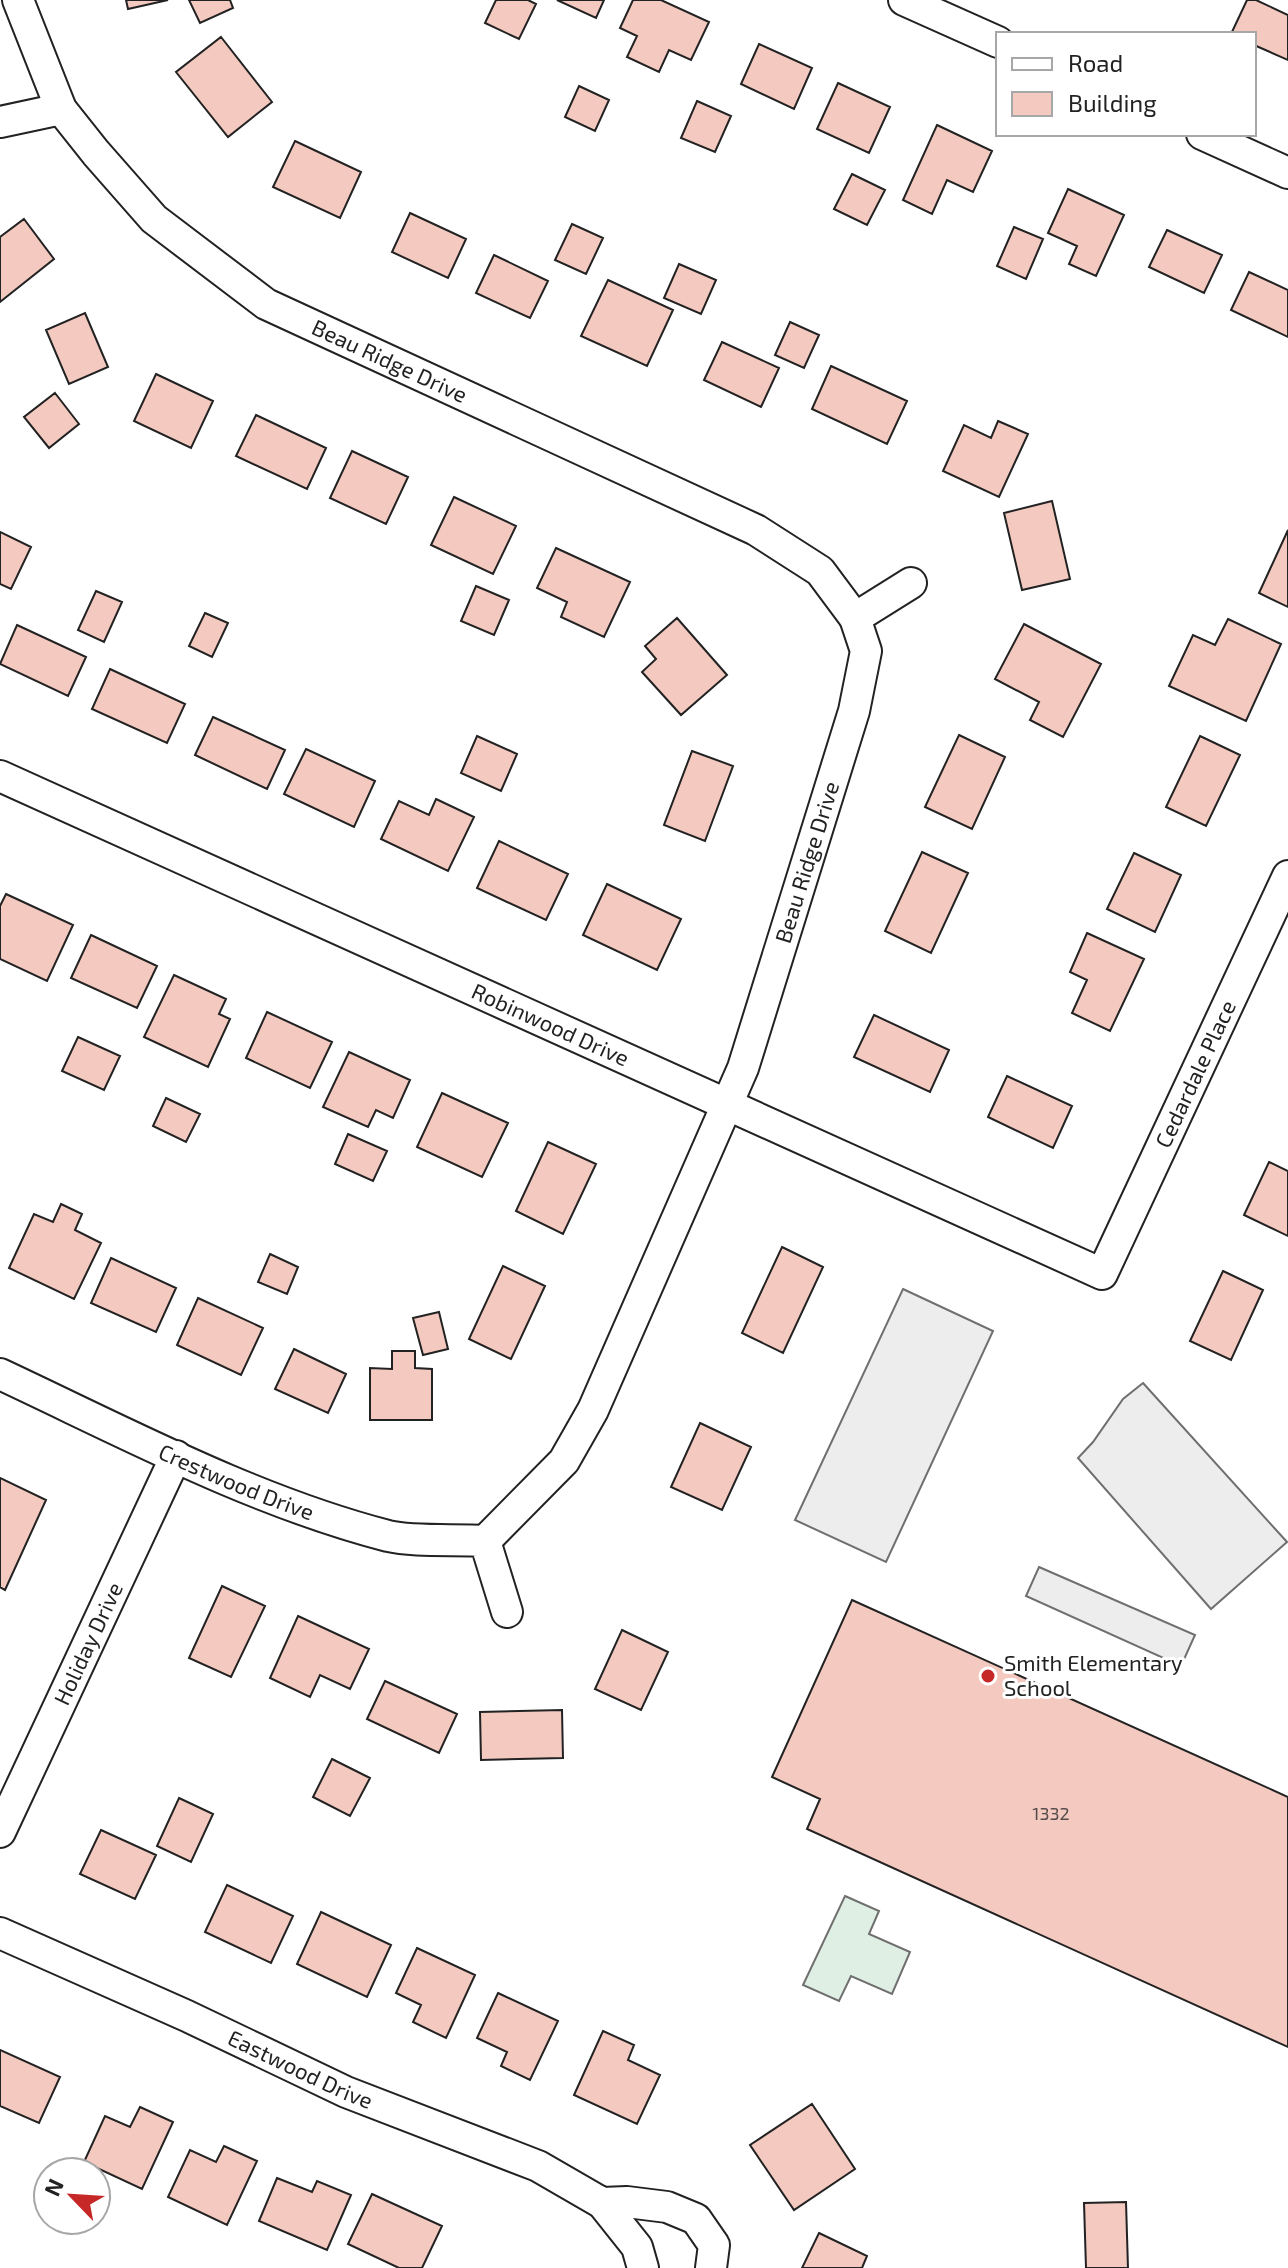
<svg xmlns="http://www.w3.org/2000/svg" width="1288" height="2268" font-family="'Exo 2',sans-serif">
<style>
.park{fill:#e0efe3;stroke:#6f6f6f;stroke-width:2}
.parking{fill:#ededed;stroke:#6f6f6f;stroke-width:2}
.building{fill:#f3c9c0;stroke:#222;stroke-width:2}
.lines{fill:none;stroke-linecap:round;stroke-linejoin:round}
.street-casing{stroke:#222;stroke-width:34}
.street{stroke:#fff;stroke-width:30}
.poi-dot{fill:#c62828;stroke:#fff;stroke-width:3}
.labels{text-anchor:middle;stroke-width:6;stroke-linejoin:round;paint-order:stroke}
.number-label{font-size:18px;fill:#564c4a}
.street-label{font-size:22px;fill:#222;stroke:#fff}
.poi-label{font-size:22px;fill:#222;stroke:#fff;text-anchor:start}
</style>
<rect width="100%" height="100%" fill="#fff"/>
<!-- park -->
<path class="park" d="M 845,1896 L 879,1911 L 869,1934 L 910,1952 L 892,1994 L 851,1976 L 839,2001 L 803,1985 Z"/>
<!-- parking -->
<path class="parking" d="M 903,1289 L 993,1331 L 886,1562 L 795,1520 Z
M 1143,1383 L 1287,1542 L 1211,1609 L 1078,1458 L 1093,1442 L 1123,1399 Z
M 1039,1567 L 1195,1635 L 1181,1666 L 1026,1596 Z"/>
<!-- building -->
<path class="building" d="M 126,0 L 168,0 L 128,9 Z
M 189,0 L 230,0 L 233,8 L 200,23 Z
M 496,0 L 528,0 L 536,4 L 519,39 L 485,23 Z
M 557,0 L 604,0 L 596,18 Z
M 633,0 L 661,0 L 709,22 L 691,60 L 669,50 L 659,72 L 627,57 L 637,36 L 620,28 Z
M 1247,0 L 1256,0 L 1288,15 L 1288,60 L 1254,45 L 1254,34 L 1231,34 Z
M 221,37 L 272,102 L 228,137 L 176,72 Z
M 759,44 L 812,68 L 794,109 L 741,84 Z
M 838,83 L 890,107 L 869,153 L 817,129 Z
M 579,86 L 609,100 L 595,131 L 565,117 Z
M 697,101 L 731,116 L 715,152 L 681,138 Z
M 937,125 L 992,151 L 973,192 L 947,180 L 932,214 L 903,200 Z
M 295,141 L 361,172 L 340,218 L 273,187 Z
M 852,174 L 885,190 L 867,225 L 834,209 Z
M 1068,189 L 1124,215 L 1096,276 L 1069,264 L 1077,246 L 1048,233 Z
M 410,213 L 466,239 L 448,278 L 392,252 Z
M 24,219 L 54,259 L 0,302 L 0,237 Z
M 572,224 L 603,238 L 586,274 L 555,260 Z
M 1014,227 L 1043,239 L 1026,279 L 997,266 Z
M 1167,230 L 1222,255 L 1204,293 L 1149,267 Z
M 494,255 L 548,281 L 530,318 L 476,293 Z
M 679,264 L 716,280 L 701,314 L 664,298 Z
M 1249,272 L 1288,290 L 1288,337 L 1231,310 Z
M 608,280 L 673,310 L 647,366 L 581,336 Z
M 85,313 L 108,367 L 69,384 L 46,330 Z
M 790,322 L 819,335 L 804,368 L 775,355 Z
M 722,342 L 779,368 L 761,407 L 704,380 Z
M 831,366 L 907,401 L 887,444 L 812,409 Z
M 156,374 L 213,401 L 191,448 L 134,421 Z
M 55,393 L 79,424 L 49,448 L 24,417 Z
M 256,415 L 326,448 L 307,489 L 236,456 Z
M 998,421 L 1028,434 L 999,497 L 943,471 L 964,425 L 991,438 Z
M 352,451 L 408,477 L 386,524 L 330,498 Z
M 454,497 L 516,526 L 493,574 L 431,545 Z
M 1052,501 L 1070,579 L 1022,590 L 1004,513 Z
M 1288,530 L 1288,607 L 1259,593 Z
M 0,532 L 31,547 L 11,589 L 0,584 Z
M 556,548 L 630,582 L 604,637 L 561,617 L 567,602 L 537,588 Z
M 476,586 L 509,600 L 494,635 L 461,621 Z
M 96,591 L 122,602 L 104,642 L 78,630 Z
M 205,613 L 228,623 L 212,657 L 189,646 Z
M 677,618 L 727,675 L 681,715 L 642,672 L 656,659 L 645,646 Z
M 1228,619 L 1281,644 L 1246,721 L 1169,686 L 1193,635 L 1215,645 Z
M 1024,624 L 1101,664 L 1063,737 L 1030,720 L 1039,702 L 995,679 Z
M 17,625 L 86,657 L 68,696 L 0,664 Z
M 110,669 L 185,704 L 167,743 L 92,709 Z
M 213,717 L 285,750 L 267,789 L 195,755 Z
M 959,735 L 1005,757 L 972,829 L 925,807 Z
M 477,736 L 517,754 L 501,791 L 461,773 Z
M 1200,736 L 1240,755 L 1206,826 L 1166,807 Z
M 306,749 L 375,781 L 354,827 L 284,794 Z
M 692,751 L 733,766 L 705,841 L 664,825 Z
M 436,799 L 474,817 L 448,871 L 381,839 L 399,801 L 429,815 Z
M 499,841 L 568,874 L 546,920 L 477,888 Z
M 922,852 L 968,873 L 931,953 L 885,931 Z
M 1134,853 L 1181,875 L 1155,932 L 1107,909 Z
M 607,884 L 681,919 L 657,970 L 583,935 Z
M 6,894 L 73,925 L 47,981 L 0,959 L 0,906 Z
M 1087,933 L 1144,959 L 1110,1031 L 1072,1013 L 1087,980 L 1070,972 Z
M 91,935 L 157,966 L 137,1008 L 71,978 Z
M 174,975 L 226,999 L 219,1014 L 230,1019 L 208,1067 L 144,1037 Z
M 267,1012 L 332,1042 L 310,1088 L 246,1058 Z
M 874,1015 L 949,1050 L 930,1092 L 854,1057 Z
M 78,1037 L 120,1056 L 104,1090 L 62,1071 Z
M 349,1052 L 410,1080 L 393,1118 L 376,1110 L 368,1127 L 323,1107 Z
M 1007,1076 L 1072,1106 L 1053,1148 L 988,1117 Z
M 442,1093 L 508,1123 L 482,1177 L 417,1147 Z
M 166,1098 L 200,1114 L 186,1142 L 153,1126 Z
M 348,1134 L 387,1151 L 373,1181 L 335,1164 Z
M 548,1142 L 596,1164 L 563,1234 L 516,1211 Z
M 1269,1162 L 1288,1171 L 1288,1236 L 1244,1215 Z
M 61,1204 L 82,1214 L 75,1230 L 101,1243 L 74,1299 L 9,1268 L 34,1214 L 53,1222 Z
M 782,1247 L 823,1267 L 783,1353 L 742,1333 Z
M 270,1254 L 298,1267 L 287,1294 L 258,1282 Z
M 111,1258 L 176,1288 L 156,1332 L 91,1303 Z
M 503,1266 L 545,1286 L 511,1359 L 469,1339 Z
M 1223,1271 L 1263,1290 L 1231,1360 L 1190,1341 Z
M 198,1298 L 263,1328 L 241,1375 L 177,1345 Z
M 439,1312 L 448,1349 L 423,1355 L 413,1318 Z
M 294,1349 L 346,1374 L 328,1413 L 275,1389 Z
M 392,1351 L 415,1351 L 415,1368 L 432,1369 L 432,1420 L 370,1420 L 370,1368 L 392,1369 Z
M 700,1423 L 751,1447 L 722,1510 L 671,1487 Z
M 0,1478 L 46,1500 L 5,1590 L 0,1587 Z
M 222,1586 L 265,1606 L 231,1677 L 189,1658 Z
M 852,1600 L 1288,1797 L 1288,2047 L 807,1829 L 820,1799 L 772,1777 Z
M 298,1616 L 369,1649 L 350,1689 L 320,1675 L 310,1697 L 270,1678 Z
M 622,1630 L 668,1652 L 641,1710 L 595,1689 Z
M 385,1681 L 457,1714 L 439,1753 L 367,1719 Z
M 562,1710 L 563,1758 L 481,1760 L 480,1712 Z
M 332,1759 L 370,1778 L 350,1816 L 313,1797 Z
M 179,1798 L 213,1814 L 191,1862 L 157,1846 Z
M 101,1830 L 156,1855 L 135,1899 L 80,1874 Z
M 227,1885 L 293,1916 L 271,1963 L 205,1932 Z
M 321,1912 L 391,1945 L 367,1997 L 297,1964 Z
M 417,1948 L 475,1975 L 446,2038 L 413,2022 L 421,2005 L 396,1993 Z
M 498,1993 L 558,2021 L 530,2080 L 501,2066 L 507,2052 L 477,2038 Z
M 603,2031 L 634,2045 L 628,2060 L 660,2075 L 637,2124 L 574,2095 Z
M 0,2050 L 60,2077 L 39,2123 L 0,2106 Z
M 812,2104 L 855,2169 L 794,2210 L 750,2145 Z
M 140,2107 L 173,2122 L 142,2189 L 84,2162 L 105,2116 L 130,2127 Z
M 224,2146 L 257,2161 L 227,2225 L 168,2197 L 190,2150 L 216,2162 Z
M 277,2178 L 312,2192 L 317,2181 L 351,2195 L 327,2250 L 259,2221 Z
M 372,2194 L 442,2226 L 422,2268 L 399,2268 L 348,2244 Z
M 1126,2202 L 1128,2268 L 1086,2268 L 1084,2203 Z
M 819,2233 L 867,2256 L 862,2268 L 802,2268 Z"/>
<g class="lines">
<defs>
<g id="street">
<path id="s1" d="M 18,0 L 61,109 L 96,153 L 154,219 L 266,304 L 756,530 L 820,571 L 855,618"/>
<path d="M 904,0 L 998,42"/>
<path d="M 0,122 L 61,109"/>
<path d="M 1202,134 L 1288,173"/>
<path id="s2" d="M 0,776 L 1102,1274 L 1288,876"/>
<path id="s3" d="M 0,1374 C 126,1433 253,1501 388,1536 C 414,1542 457,1539 485,1541 L 507,1612"/>
<path id="s4" d="M 485,1541 L 564,1461 L 593,1410 L 743,1068 L 854,711 L 866,651 L 855,618 L 911,583"/>
<path id="s5" d="M 0,1832 L 176,1456"/>
<path id="s6" d="M 0,1933 L 187,2016 L 346,2092 L 538,2166 L 602,2203 L 627,2202 L 667,2207 L 696,2219 L 714,2245 L 711,2268"/>
<path d="M 602,2203 L 637,2247 L 643,2268"/>
</g>
</defs>
<!-- street casing -->
<use href="#street" class="street-casing"/>
<!-- street -->
<use href="#street" class="street"/>
</g>
<!-- markers -->
<circle class="poi-dot" cx="988" cy="1676" r="8"/>
<g class="labels">
<!-- number labels -->
<g class="number-label">
<text x="1051" y="1820">1332</text>
</g>
<!-- street labels -->
<g class="street-label">
<text dy="8" stroke="none"><textPath href="#s1" startOffset="538">Beau Ridge Drive</textPath></text>
<text dy="8" stroke="none"><textPath href="#s4" startOffset="760">Beau Ridge Drive</textPath></text>
<text dy="8" stroke="none"><textPath href="#s2" startOffset="604">Robinwood Drive</textPath></text>
<text dy="8" stroke="none"><textPath href="#s2" startOffset="1430">Cedardale Place</textPath></text>
<text dy="8" stroke="none"><textPath href="#s3" startOffset="260">Crestwood Drive</textPath></text>
<text dy="8" stroke="none"><textPath href="#s5" startOffset="208">Holiday Drive</textPath></text>
<text dy="8" stroke="none"><textPath href="#s6" startOffset="330">Eastwood Drive</textPath></text>
</g>
<!-- poi labels -->
<g class="poi-label">
<text x="1004" y="1671">Smith Elementary<tspan x="1004" dy="25">School</tspan></text>
</g>
</g>
<!-- legend -->
<rect x="996" y="32" width="260" height="104" fill="#ffffff" stroke="#a7a7a7" stroke-width="2"/>
<rect x="1012" y="58" width="40" height="12" fill="#ffffff" stroke="#a7a7a7" stroke-width="2"/>
<text x="1068" y="72" font-size="24" fill="#222222">Road</text>
<rect x="1012" y="92" width="40" height="24" fill="#f3c9c0" stroke="#a7a7a7" stroke-width="2"/>
<text x="1068" y="112" font-size="24" fill="#222222">Building</text>
<!-- north arrow -->
<g transform="translate(72 2196) rotate(295)"><circle r="38" fill="#ffffff" stroke="#a7a7a7" stroke-width="2"/>
<path d="M0-6L14 30L0 20L-14 30Z" fill="#c62828"/>
<text y="-12" font-size="22" font-weight="bold" text-anchor="middle" fill="#222222">N</text>
</g>
</svg>
